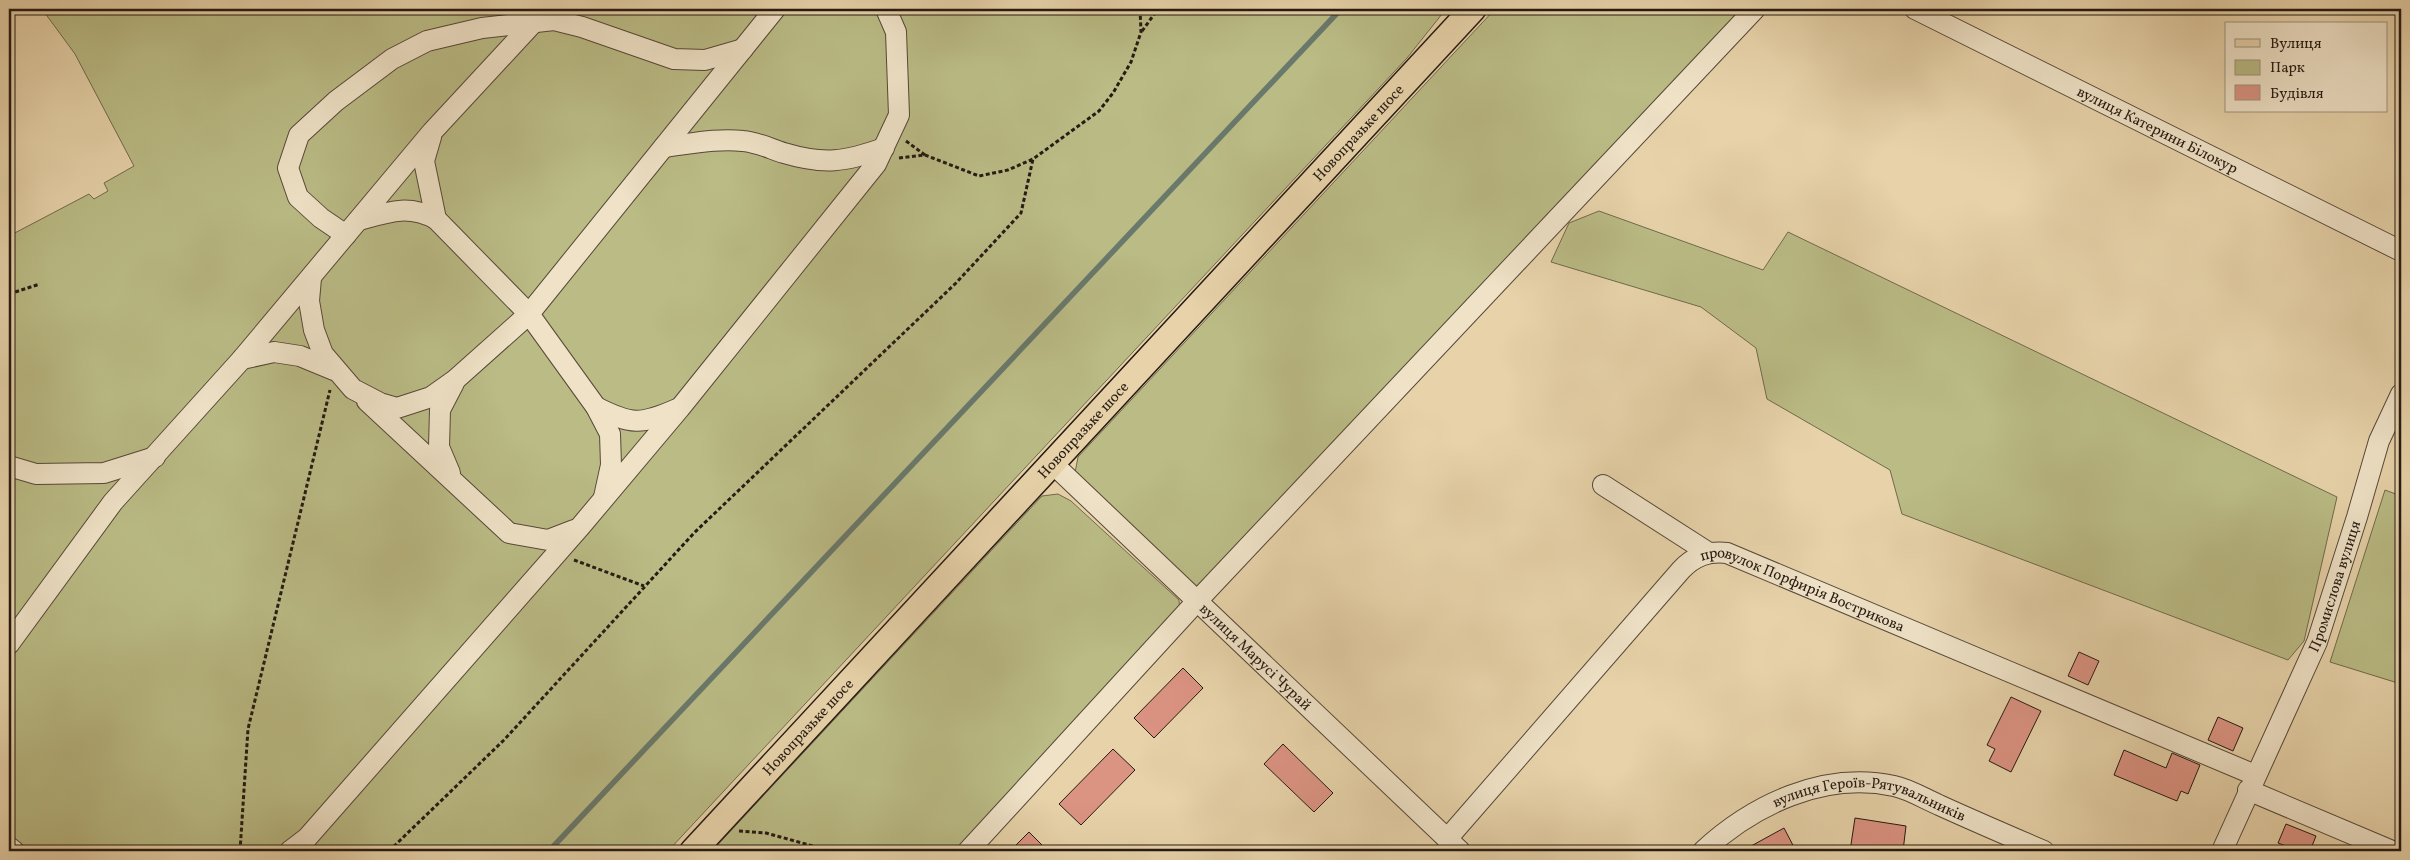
<svg xmlns="http://www.w3.org/2000/svg" width="2410" height="860" font-family="Vollkorn,serif">
<style>
.green{fill:#babb85;stroke:#706a4c}
.lines{fill:none;stroke-linecap:round;stroke-linejoin:round}
.stream{stroke:#69796c;stroke-width:5.5}
.building{fill:#db9382;stroke:#251a13}
.minor-casing{stroke:#564838;stroke-width:22}
.major-casing{stroke:#251a13;stroke-width:28}
.path{stroke:#251a13;stroke-width:3;stroke-dasharray:4 2.5;stroke-linecap:butt}
.minor{stroke:#efe2c7;stroke-width:20}
.major{stroke:#e7d2a9;stroke-width:25}
.labels{text-anchor:middle;stroke-width:4;stroke-linejoin:round;paint-order:stroke}
.street-label{font-size:15px;fill:#251a13;stroke:#efe2c7}
</style>
<rect width="100%" height="100%" fill="#e7d2a9"/>
<filter id="stains"><feTurbulence type="fractalNoise" baseFrequency=".004" numOctaves="4"/><feColorMatrix values="0 0 0 0 .2 0 0 0 0 .09 0 0 0 0 .02 0 0 0 .5 -.17"/></filter>
<radialGradient id="worn" r=".72"><stop offset=".6" stop-color="#630" stop-opacity="0"/><stop offset="1" stop-color="#630" stop-opacity=".3"/></radialGradient>
<!-- green -->
<path class="green" d="M 42,9 L 1446,9 L 1407,58 L 668,851 L 9,851 L 9,253 L 11,251 L 9,236 L 89,194 L 94,199 L 108,191 L 104,183 L 134,166 L 75,54 Z
M 1495,9 L 1748,9 L 1197,590 L 1074,478 L 1078,457 Z
M 1599,211 L 1763,270 L 1788,232 L 2337,497 L 2304,641 L 2288,660 L 1902,514 L 1890,470 L 1767,399 L 1756,348 L 1701,307 L 1551,262 L 1569,223 Z
M 2385,490 L 2401,496 L 2401,684 L 2330,662 Z
M 1058,494 L 1071,501 L 1179,600 L 1180,615 L 961,851 L 712,851 L 1042,496 Z"/>
<g class="lines">
<!-- stream -->
<path class="stream" d="M 549,851 L 1341,9"/>
</g>
<!-- building -->
<path class="building" d="M 2079,652 L 2099,661 L 2088,685 L 2068,676 Z
M 1183,668 L 1203,688 L 1154,738 L 1134,718 Z
M 2011,697 L 2041,711 L 2011,772 L 1989,761 L 1995,749 L 1987,745 Z
M 2218,717 L 2243,728 L 2233,751 L 2208,740 Z
M 1283,744 L 1333,793 L 1314,812 L 1264,764 Z
M 1113,749 L 1135,770 L 1081,825 L 1059,804 Z
M 2124,750 L 2166,768 L 2172,753 L 2200,765 L 2188,794 L 2181,791 L 2177,801 L 2114,775 Z
M 1855,818 L 1906,826 L 1903,851 L 1850,851 Z
M 2286,824 L 2316,836 L 2310,851 L 2299,851 L 2278,843 Z
M 1784,828 L 1796,851 L 1742,851 Z
M 1029,832 L 1048,851 L 1010,851 Z"/>
<g class="lines">
<defs>
<g id="minor">
<path id="s1" d="M 1915,9 L 2401,251"/>
<path d="M 431,137 L 424,161 L 436,219 L 529,314 L 596,407 L 610,434 L 611,465 L 604,497"/>
<path d="M 664,147 C 690,144 717,138 743,141 C 757,142 771,149 784,153 C 824,165 845,162 884,148"/>
<path d="M 359,220 C 388,212 408,204 436,219"/>
<path d="M 346,235 L 321,218 L 298,197 L 288,168 L 299,135 L 336,101 L 392,59 L 427,41 L 482,28 L 554,20 L 582,27 L 674,59 L 705,60 L 743,49"/>
<path d="M 311,278 L 309,301 L 314,330 L 323,354 L 353,389 L 380,403 L 397,408 L 431,397 L 455,380 L 529,314 L 775,9"/>
<path d="M 242,359 L 274,352 L 300,356 L 334,370"/>
<path d="M 367,401 L 509,533 L 548,540 L 574,530"/>
<path d="M 596,407 C 631,425 641,425 677,409"/>
<path id="s2" d="M 1052,463 L 1460,851"/>
<path d="M 9,466 L 36,474 L 104,473 L 155,457"/>
<path d="M 450,473 L 439,447 L 440,410 L 454,383"/>
<path d="M 1603,485 L 1709,553"/>
<path d="M 9,644 L 113,502 L 242,359 L 432,132 L 546,9"/>
<path d="M 2248,790 L 2392,851"/>
<path id="s3" d="M 1447,839 L 1681,570 C 1694,556 1708,551 1727,553 L 2255,775"/>
<path d="M 9,847 L 14,851"/>
<path d="M 290,851 L 307,838 L 580,527 L 680,408 L 876,164 L 899,115 L 896,32 L 886,9"/>
<path d="M 968,851 L 1198,600 L 1755,9"/>
<path id="s4" d="M 1703,851 C 1753,805 1823,771 1894,786 C 1909,789 1925,799 1939,805 C 1974,821 2009,836 2044,851"/>
<path id="s5" d="M 2222,851 L 2317,642 L 2357,517 L 2379,441 L 2401,394"/>
</g>
<g id="major">
<path id="s6" d="M 693,851 L 1473,9"/>
</g>
</defs>
<!-- minor casing -->
<use href="#minor" class="minor-casing"/>
<!-- major casing -->
<use href="#major" class="major-casing"/>
<!-- path -->
<path class="path" d="M 1142,31 L 1158,9
M 906,141 L 925,155
M 899,158 L 925,155 L 979,176 L 1008,170 L 1033,159 L 1099,111 L 1113,93 L 1131,62 L 1141,32 L 1140,9
M 9,294 L 40,284
M 574,560 L 644,586
M 739,831 L 766,833 L 831,851
M 240,851 L 248,729 L 330,390
M 389,851 L 504,740 L 694,533 L 956,283 L 1021,213 L 1033,159"/>
<!-- minor -->
<use href="#minor" class="minor"/>
<!-- major -->
<use href="#major" class="major"/>
</g>
<g class="labels">
<!-- street labels -->
<g class="street-label">
<text dy="5" stroke="none"><textPath href="#s1" startOffset="271">вулиця Катерини Білокур</textPath></text>
<text dy="5" stroke="none"><textPath href="#s6" startOffset="979">Новопразьке шосе</textPath></text>
<text dy="5" stroke="none"><textPath href="#s6" startOffset="574">Новопразьке шосе</textPath></text>
<text dy="5" stroke="none"><textPath href="#s5" startOffset="288">Промислова вулиця</textPath></text>
<text dy="5" stroke="none"><textPath href="#s3" startOffset="490">провулок Порфирія Вострикова</textPath></text>
<text dy="5" stroke="none"><textPath href="#s2" startOffset="281">вулиця Марусі Чурай</textPath></text>
<text dy="5" stroke="none"><textPath href="#s6" startOffset="169">Новопразьке шосе</textPath></text>
<text dy="5" stroke="none"><textPath href="#s4" startOffset="186">вулиця Героїв-Рятувальників</textPath></text>
</g>
</g>
<!-- margin -->
<rect width="2410" height="860" fill="none" stroke="#e7d2a9" stroke-width="30"/>
<rect x="10" y="10" width="2390" height="840" fill="none" stroke="#251a13" stroke-width="2.5"/>
<rect x="15" y="15" width="2380" height="830" fill="none" stroke="#251a13"/>
<!-- legend -->
<rect x="2225" y="22" width="162" height="90" fill="#efe2c7" stroke="#9e927f"/>
<rect x="2235" y="39" width="25" height="8" fill="#e7d2a9" stroke="#9e927f"/>
<text x="2270" y="48" font-size="15" fill="#251a13">Вулиця</text>
<rect x="2235" y="60" width="25" height="15" fill="#babb85" stroke="#9e927f"/>
<text x="2270" y="72" font-size="15" fill="#251a13">Парк</text>
<rect x="2235" y="85" width="25" height="15" fill="#db9382" stroke="#9e927f"/>
<text x="2270" y="98" font-size="15" fill="#251a13">Будівля</text>
<rect width="100%" height="100%" filter="url(#stains)"/>
<rect width="100%" height="100%" fill="url(#worn)"/>
</svg>
